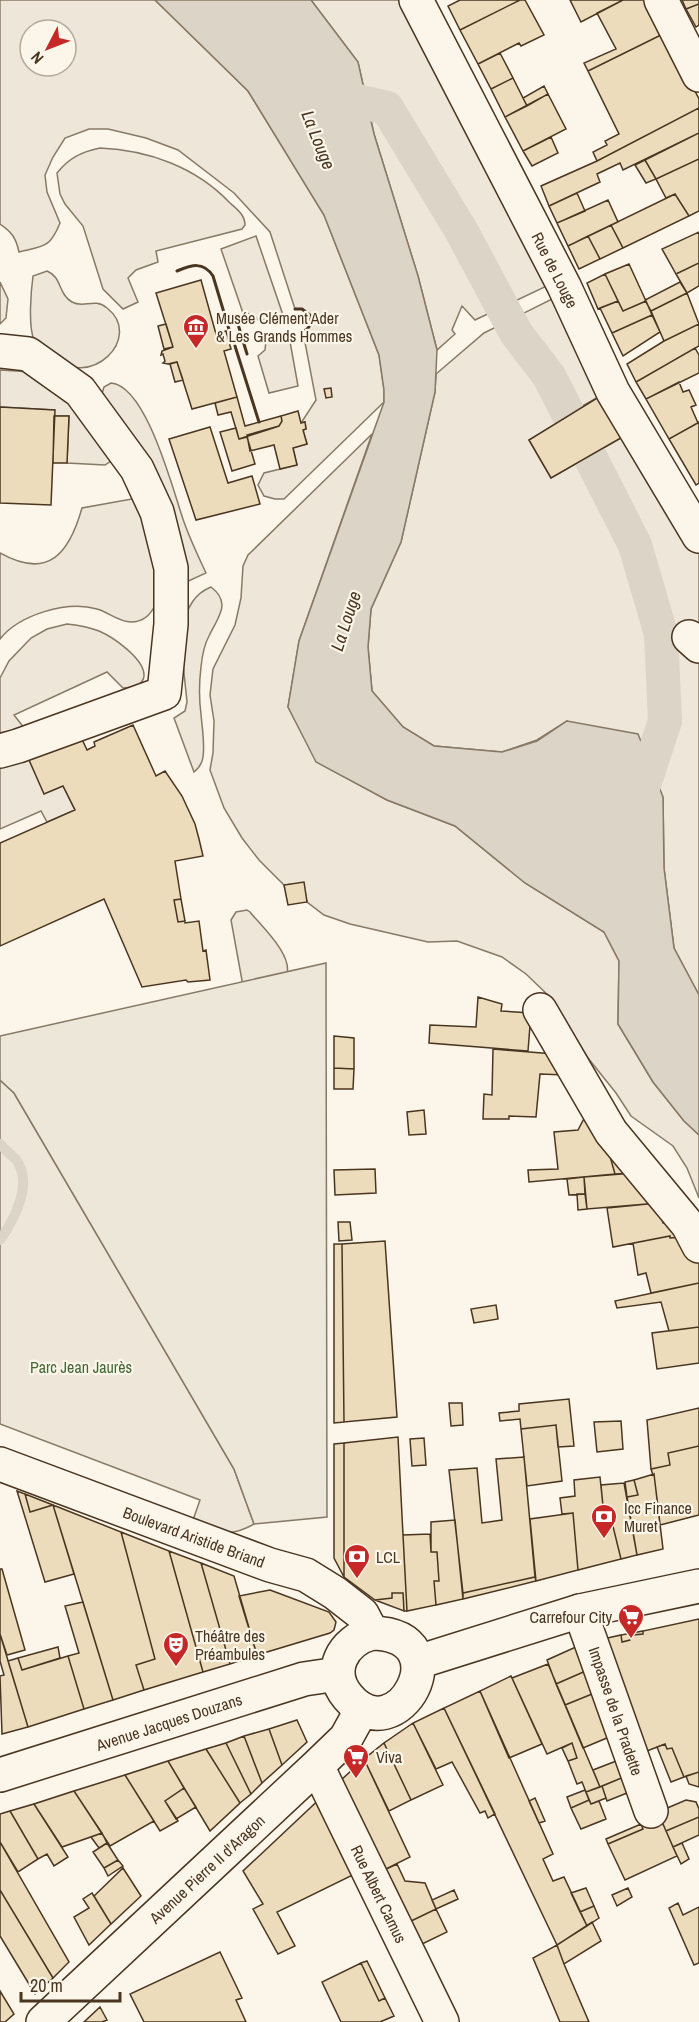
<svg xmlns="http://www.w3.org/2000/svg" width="699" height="2022" font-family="'Archivo Narrow',sans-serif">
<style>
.green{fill:#ede6d9;stroke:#887966;stroke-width:1.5;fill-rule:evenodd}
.parking{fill:#ede7d9;stroke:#887966;stroke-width:1.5}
.water{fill:#dcd4c6;stroke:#887966;stroke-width:1.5}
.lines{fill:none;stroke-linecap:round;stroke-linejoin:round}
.stream{stroke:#dcd4c6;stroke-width:10}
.canal{stroke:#dcd4c6;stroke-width:34}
.building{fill:#ecdcbc;stroke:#4a3520;stroke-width:1.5}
.minor-casing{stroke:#4a3520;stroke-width:36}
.major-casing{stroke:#4a3520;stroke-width:36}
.minor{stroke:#fbf6e9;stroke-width:33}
.major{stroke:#fbf6e9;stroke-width:33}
.wall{stroke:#4a3520;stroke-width:3}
.labels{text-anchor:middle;stroke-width:4.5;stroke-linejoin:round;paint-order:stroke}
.street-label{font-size:16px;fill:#4a3520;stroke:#fbf6e9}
.poi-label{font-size:16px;fill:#4a3520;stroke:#fbf6e9;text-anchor:start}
.park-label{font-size:16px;fill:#436837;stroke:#fbf6e9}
.water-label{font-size:18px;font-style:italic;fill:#4a3520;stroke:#fbf6e9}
</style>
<rect width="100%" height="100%" fill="#fbf6e9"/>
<!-- green -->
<path class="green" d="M 0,0 L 155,0 L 248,91 L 324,215 L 379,355 L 384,390 L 384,402 L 284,499 L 275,499 L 264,496 L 258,485 L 264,473 L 297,465 L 293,448 L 307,444 L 303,430 L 306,429 L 305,422 L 301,423 L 316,400 L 303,332 C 310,328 311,324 311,316 L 302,309 L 295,309 L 270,232 L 234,193 L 178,150 L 146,138 L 108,129 L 89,129 L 65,138 L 53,157 L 45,175 L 47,192 L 60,223 C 50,248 44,246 19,252 C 16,238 12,232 0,224 ZM 30,30 L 66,30 L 66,66 L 30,66 Z
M 311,0 L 406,0 L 551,284 L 475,320 L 462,306 L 452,330 L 455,334 L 437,350 L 418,276 L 374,134 L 358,62 Z
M 100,148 C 148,150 196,167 230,203 C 237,209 245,215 245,225 L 242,229 L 156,251 L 158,262 L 136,270 L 128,278 L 138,302 L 123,309 L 103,289 L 83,226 L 65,204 L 60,194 L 57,173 C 69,158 81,152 100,148 Z
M 256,236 L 283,315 L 259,321 L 253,314 L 243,313 L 221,249 Z
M 47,271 C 62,277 58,294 72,302 C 84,309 94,297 107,308 C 144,337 91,392 50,356 C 44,352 36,347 34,340 C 28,326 31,291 33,276 Z
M 0,282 L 8,299 L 6,318 L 0,324 Z
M 554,298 L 602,395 L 559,419 L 560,422 L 529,440 L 551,478 L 626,435 L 653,492 L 699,553 L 699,995 L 674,948 L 664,868 L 663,797 L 567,721 L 537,740 L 502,752 L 434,746 L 403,727 L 372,691 L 368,647 L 371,609 L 401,542 L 435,392 L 436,374 L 484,333 Z
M 289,336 L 298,386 L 269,393 L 258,356 L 265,350 L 266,340 Z
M 0,370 L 32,372 L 69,395 L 114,459 L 105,465 L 67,463 L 69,416 L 54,416 L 54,410 L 0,407 Z
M 111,383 C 147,386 173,491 184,522 C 190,539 198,556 206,573 L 182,584 L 101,397 L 104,387 Z
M 372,434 L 299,641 L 288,707 L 317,762 L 387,800 L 455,826 L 525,883 L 604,932 L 619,961 L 618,1024 L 653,1082 L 684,1121 L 699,1135 L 699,1198 L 687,1168 L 673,1146 L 631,1116 L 616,1093 L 588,1058 L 552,999 L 526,974 L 502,957 L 457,941 L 428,942 L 350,924 L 324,915 L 307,902 L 303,883 L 284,885 L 259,860 L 242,838 L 224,808 L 210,770 L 213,753 L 214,721 L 210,695 L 213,669 L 235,625 L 241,598 L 243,566 L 248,555 Z
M 137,498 C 144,522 155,548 159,573 C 163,591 155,622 131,622 C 119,622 108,612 97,609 C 67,600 19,615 0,639 L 0,553 C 48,580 69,554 82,508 Z
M 211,587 C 232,603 218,617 209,636 C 204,645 202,657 201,667 C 199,683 199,699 201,714 C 202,728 205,743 203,757 C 202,764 199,768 194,772 L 174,718 L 185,711 L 187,702 C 184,666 170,603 211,587 Z
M 67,624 C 78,625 88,627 99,631 C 113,637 145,659 144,676 C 144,681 140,684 136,687 L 123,688 L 107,672 L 14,715 L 25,729 L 0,735 L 0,678 L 9,661 L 31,638 L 47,629 Z
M 51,750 L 29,760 L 63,786 L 75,810 L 47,822 L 41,811 L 0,829 L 0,762 Z
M 247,910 L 250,912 C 262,927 292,954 287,974 L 243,986 L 231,920 L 236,912 Z
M 0,1080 L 14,1093 L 234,1469 L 254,1524 C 228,1539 219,1530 192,1523 L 200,1500 L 0,1424 Z"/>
<!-- parking -->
<path class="parking" d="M 326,963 L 327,1517 L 254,1524 L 234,1469 L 14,1093 L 0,1080 L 0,1036 Z"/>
<!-- water -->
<path class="water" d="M 155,0 L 311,0 L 358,62 L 374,134 L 418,276 L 437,350 L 435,392 L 401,542 L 371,609 L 368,647 L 372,691 L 403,727 L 434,746 L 502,752 L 537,741 L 567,721 L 638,734 L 663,797 L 664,868 L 674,948 L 699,995 L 699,1135 L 684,1121 L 653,1082 L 618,1024 L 619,961 L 604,932 L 525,883 L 455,826 L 387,800 L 316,762 L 288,707 L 299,641 L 384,402 L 384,390 L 379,355 L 324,215 L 248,91 Z"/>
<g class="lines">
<!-- stream -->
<path class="stream" d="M 0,1144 C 5,1150 12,1155 17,1161 C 33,1185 14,1220 0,1240"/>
<!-- canal -->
<path class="canal" d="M 321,92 L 387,108 L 462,232 L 516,333 L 549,376 L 635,545 L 661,634 L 665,721 L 636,809"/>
</g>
<!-- building -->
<path class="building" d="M 460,0 L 520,0 L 460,30 L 448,6 Z
M 520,0 L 525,0 L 544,35 L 521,46 L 519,43 L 478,64 L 460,30 Z
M 570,0 L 623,0 L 581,22 Z
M 623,0 L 648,0 L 665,33 L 588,71 L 584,63 L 616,49 L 597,13 Z
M 682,0 L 699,0 L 699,4 L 686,9 Z
M 699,4 L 699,25 L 696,27 L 686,9 Z
M 665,33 L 699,99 L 699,108 L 597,161 L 593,152 L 607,145 L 605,141 L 619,134 L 588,71 Z
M 500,53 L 513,78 L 491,89 L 478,64 Z
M 513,78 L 527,106 L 505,117 L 491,89 Z
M 544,86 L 548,94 L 527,106 L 523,98 Z
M 548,94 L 566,129 L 523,151 L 505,117 Z
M 699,108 L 699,133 L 623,170 L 620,163 L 597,174 L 600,182 L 549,206 L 541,186 L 597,161 Z
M 699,133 L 699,159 L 656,179 L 645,160 Z
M 551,137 L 558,153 L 532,166 L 523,151 Z
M 699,159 L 699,211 L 689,216 L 675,194 L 666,198 L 656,179 Z
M 645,160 L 656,179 L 646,183 L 635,165 Z
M 577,193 L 585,211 L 557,223 L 549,206 Z
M 675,194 L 689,216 L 623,248 L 611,225 Z
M 608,200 L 618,222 L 568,246 L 557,223 Z
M 611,225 L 623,248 L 600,259 L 588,236 Z
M 699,232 L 699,263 L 676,274 L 662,249 Z
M 588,236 L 600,259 L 579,269 L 568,246 Z
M 699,263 L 699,286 L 687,293 L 676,274 Z
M 629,264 L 646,301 L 623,311 L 605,274 Z
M 605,274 L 618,301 L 598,309 L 587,283 Z
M 201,280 L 216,334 L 226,331 L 231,349 L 224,351 L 237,397 L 192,409 L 177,362 L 168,364 L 163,363 L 165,361 L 163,354 L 161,355 L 162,351 L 173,347 L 156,293 Z
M 680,282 L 687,293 L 651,311 L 645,300 Z
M 687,293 L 699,324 L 664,341 L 651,311 Z
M 618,301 L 623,311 L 646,301 L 652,315 L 612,333 L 600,308 Z
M 652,315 L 660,332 L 623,356 L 612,333 Z
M 166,324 L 173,347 L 164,349 L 158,326 Z
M 699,324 L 699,346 L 636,382 L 627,364 L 664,341 Z
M 695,348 L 699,355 L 699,373 L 646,399 L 636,382 Z
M 177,362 L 183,380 L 175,382 L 170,364 Z
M 679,382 L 683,392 L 689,390 L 696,405 L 691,407 L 698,423 L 669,439 L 646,399 Z
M 331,388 L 332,397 L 326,398 L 324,389 Z
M 602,395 L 626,435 L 551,478 L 529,440 Z
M 237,397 L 245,426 L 281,416 L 282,421 L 279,426 L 239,439 L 231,412 L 218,415 L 215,403 Z
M 0,407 L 55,410 L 51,505 L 0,503 Z
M 298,411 L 301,423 L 305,422 L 306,429 L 303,430 L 307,444 L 293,448 L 297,465 L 280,469 L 274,445 L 250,451 L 247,435 L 279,426 L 282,421 L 281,416 Z
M 54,416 L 69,416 L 67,463 L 53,463 Z
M 699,422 L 699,483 L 696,485 L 669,439 Z
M 210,427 L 228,483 L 252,476 L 260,504 L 196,520 L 169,439 Z
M 236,428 L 239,439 L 247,437 L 255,464 L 232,471 L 220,432 Z
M 133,725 L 156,776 L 165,771 L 182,796 L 195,824 L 199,839 L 203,856 L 175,861 L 181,899 L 174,900 L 178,922 L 185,921 L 185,923 L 199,921 L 203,951 L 206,950 L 210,980 L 188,982 L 186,980 L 142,987 L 104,899 L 0,946 L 0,843 L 75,810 L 63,786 L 44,794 L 29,760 L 81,737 L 87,750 L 95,746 L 94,742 Z
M 304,882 L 307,902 L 288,905 L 284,885 Z
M 181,899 L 185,921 L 178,922 L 174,900 Z
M 478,997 L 502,1004 L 501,1011 L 531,1013 L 528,1051 L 429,1043 L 430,1025 L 476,1027 Z
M 334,1036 L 354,1038 L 354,1069 L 334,1068 Z
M 493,1049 L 554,1054 L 565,1075 L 540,1074 L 536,1117 L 509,1116 L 509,1119 L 483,1119 L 484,1094 L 492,1095 Z
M 334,1068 L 354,1069 L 353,1089 L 334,1089 Z
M 424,1110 L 426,1134 L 409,1135 L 407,1112 Z
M 588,1111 L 604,1135 L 615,1174 L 529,1182 L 528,1170 L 558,1169 L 554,1132 L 578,1130 Z
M 604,1135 L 634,1173 L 615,1174 Z
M 375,1169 L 376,1193 L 335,1195 L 334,1170 Z
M 634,1173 L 659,1203 L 587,1209 L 584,1177 Z
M 584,1177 L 585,1194 L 569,1195 L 567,1179 Z
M 577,1194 L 585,1194 L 587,1209 L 578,1210 Z
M 658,1203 L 663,1223 L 672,1222 L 682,1237 L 670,1238 L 670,1236 L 613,1247 L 607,1208 Z
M 338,1222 L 350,1222 L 352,1240 L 339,1241 Z
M 670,1236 L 670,1238 L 682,1237 L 699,1263 L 699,1283 L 651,1293 L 646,1273 L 638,1275 L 633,1243 Z
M 385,1241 L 397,1417 L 344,1422 L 342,1244 Z
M 334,1244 L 342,1244 L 344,1422 L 334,1423 Z
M 699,1283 L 699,1327 L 669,1331 L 661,1302 L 617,1308 L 615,1301 Z
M 496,1305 L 498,1319 L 474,1323 L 471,1309 Z
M 699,1327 L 699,1363 L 657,1369 L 652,1333 Z
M 569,1399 L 574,1446 L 558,1447 L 556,1425 L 521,1429 L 520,1419 L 500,1421 L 499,1413 L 519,1411 L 519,1404 Z
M 449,1403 L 462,1403 L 463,1425 L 451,1426 Z
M 699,1408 L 699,1446 L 668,1453 L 670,1465 L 651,1469 L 647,1420 Z
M 621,1421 L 623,1449 L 597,1452 L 594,1422 Z
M 556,1425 L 562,1481 L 527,1486 L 521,1429 Z
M 398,1437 L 403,1535 L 407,1611 L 404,1611 L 403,1593 L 392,1593 L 392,1598 L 375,1600 L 344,1577 L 344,1443 Z
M 424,1438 L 426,1465 L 412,1466 L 410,1439 Z
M 344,1443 L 344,1577 L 334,1558 L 334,1444 Z
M 699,1446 L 699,1515 L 660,1525 L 654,1474 L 653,1475 L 651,1469 L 670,1465 L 668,1453 Z
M 524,1457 L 535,1577 L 463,1593 L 449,1470 L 477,1468 L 482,1523 L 502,1520 L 496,1459 Z
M 654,1474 L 663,1549 L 637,1555 L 627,1497 L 638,1495 L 634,1480 Z
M 600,1477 L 603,1506 L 608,1506 L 621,1559 L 578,1570 L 573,1513 L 562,1514 L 560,1498 L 575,1496 L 574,1480 Z
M 634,1480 L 638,1495 L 627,1497 L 625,1482 Z
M 624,1483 L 637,1555 L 621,1559 L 608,1506 L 603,1506 L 601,1485 Z
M 17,1491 L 25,1494 L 30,1512 L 53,1505 L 74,1574 L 45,1582 Z
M 25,1494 L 53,1505 L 30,1512 Z
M 53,1505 L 121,1532 L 155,1659 L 136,1665 L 144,1690 L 113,1700 Z
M 573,1513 L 578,1570 L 536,1581 L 530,1519 Z
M 455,1520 L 463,1599 L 436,1605 L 434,1581 L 439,1581 L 437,1552 L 431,1552 L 431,1522 Z
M 121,1532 L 169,1551 L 203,1672 L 144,1690 L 136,1665 L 155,1659 Z
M 430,1534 L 431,1552 L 437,1552 L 439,1581 L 434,1581 L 436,1605 L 407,1611 L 403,1535 Z
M 169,1551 L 201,1563 L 230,1664 L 203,1672 Z
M 201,1563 L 234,1576 L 257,1655 L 230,1664 Z
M 0,1569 L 2,1569 L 25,1650 L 7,1655 L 0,1634 Z
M 535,1577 L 536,1581 L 463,1599 L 463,1593 Z
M 270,1590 L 329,1612 L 336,1622 L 334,1630 L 330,1633 L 257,1655 L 239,1596 Z
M 392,1593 L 403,1593 L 404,1611 L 375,1600 L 392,1598 Z
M 83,1602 L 113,1700 L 84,1709 L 68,1656 L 79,1653 L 65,1606 Z
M 699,1619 L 699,1772 L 684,1777 L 672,1748 L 667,1749 L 665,1744 L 647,1751 L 603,1639 L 621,1635 L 622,1642 L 630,1640 L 633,1635 L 643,1634 L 643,1631 Z
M 643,1631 L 643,1634 L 633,1635 L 630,1640 L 622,1642 L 621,1635 Z
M 0,1634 L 28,1727 L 2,1734 L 0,1676 L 4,1675 L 0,1661 Z
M 578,1646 L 588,1670 L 556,1684 L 547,1660 Z
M 58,1647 L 60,1658 L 22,1670 L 18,1658 Z
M 68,1656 L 84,1709 L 28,1727 L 8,1661 L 18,1658 L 22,1670 Z
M 548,1664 L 600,1787 L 586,1792 L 582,1782 L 577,1784 L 568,1761 L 577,1758 L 572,1743 L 547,1754 L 512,1678 Z
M 588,1670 L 597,1692 L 565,1705 L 556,1684 Z
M 511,1676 L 542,1744 L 509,1758 L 480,1691 Z
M 480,1691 L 553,1854 L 543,1859 L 553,1881 L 564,1877 L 587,1926 L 557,1945 L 444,1708 Z
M 597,1692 L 614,1735 L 583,1748 L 565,1705 Z
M 444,1708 L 495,1814 L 488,1818 L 485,1811 L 480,1813 L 452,1762 L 436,1769 L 413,1723 Z
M 297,1720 L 307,1742 L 282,1765 L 269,1729 Z
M 413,1723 L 443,1785 L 411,1800 L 384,1743 Z
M 269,1729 L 282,1765 L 262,1783 L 244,1736 Z
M 244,1736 L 262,1783 L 251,1794 L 226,1743 Z
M 226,1743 L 251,1794 L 240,1803 L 206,1749 Z
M 384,1743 L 411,1800 L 389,1811 L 364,1759 Z
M 572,1743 L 577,1758 L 568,1761 L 562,1748 Z
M 665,1744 L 667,1749 L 672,1748 L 684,1777 L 671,1782 L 657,1747 Z
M 206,1749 L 240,1803 L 210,1831 L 168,1761 Z
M 624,1758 L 631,1774 L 600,1787 L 593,1770 Z
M 364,1759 L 410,1857 L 382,1871 L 340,1781 Z
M 168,1761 L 184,1788 L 165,1801 L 178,1821 L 160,1831 L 125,1775 Z
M 699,1772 L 699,1787 L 689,1784 L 686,1776 Z
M 631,1774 L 637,1789 L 607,1801 L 602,1786 Z
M 125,1775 L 154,1821 L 110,1846 L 74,1791 Z
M 602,1786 L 606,1798 L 591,1804 L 586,1792 Z
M 184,1788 L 196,1807 L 176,1819 L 165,1801 Z
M 585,1790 L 589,1800 L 571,1808 L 567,1797 Z
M 74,1791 L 102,1833 L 62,1847 L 34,1804 Z
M 326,1793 L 363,1870 L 277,1912 L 295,1946 L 278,1954 L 253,1909 L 263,1904 L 243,1871 Z
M 535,1798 L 545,1821 L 539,1823 L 529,1801 Z
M 589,1800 L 591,1804 L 599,1801 L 606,1819 L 581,1829 L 571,1808 Z
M 686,1800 L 696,1802 L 699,1809 L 699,1817 L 666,1831 L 658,1812 Z
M 34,1804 L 68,1857 L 54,1866 L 47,1854 L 38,1859 L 10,1811 Z
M 10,1811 L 38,1859 L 18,1872 L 0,1842 L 0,1814 Z
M 659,1815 L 677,1856 L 625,1880 L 608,1844 L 643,1829 L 641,1824 Z
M 699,1817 L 699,1835 L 673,1847 L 666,1831 Z
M 641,1824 L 643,1829 L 608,1844 L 606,1839 Z
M 102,1833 L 107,1843 L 99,1848 L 91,1837 Z
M 0,1842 L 69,1962 L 53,1978 L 0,1890 Z
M 107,1843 L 118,1860 L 104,1868 L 93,1852 Z
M 682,1843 L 689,1859 L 681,1864 L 673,1847 Z
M 118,1860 L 123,1866 L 108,1876 L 104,1868 Z
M 397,1864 L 405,1881 L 425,1883 L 436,1909 L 407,1923 L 382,1871 Z
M 123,1868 L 141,1896 L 111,1924 L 94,1896 Z
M 586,1888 L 594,1906 L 580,1912 L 571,1893 Z
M 628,1888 L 632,1897 L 617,1906 L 612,1895 Z
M 0,1890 L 53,1978 L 35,1994 L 0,1936 Z
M 454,1890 L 458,1899 L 436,1909 L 432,1900 Z
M 92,1893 L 111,1924 L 89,1945 L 74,1917 L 89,1908 L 83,1899 Z
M 678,1903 L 683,1915 L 699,1907 L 699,1963 L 694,1965 L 669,1908 Z
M 594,1906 L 599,1918 L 587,1926 L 580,1912 Z
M 436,1909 L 447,1932 L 418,1946 L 407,1923 Z
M 592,1922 L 601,1941 L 564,1964 L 557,1945 Z
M 557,1945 L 564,1964 L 589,2022 L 560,2022 L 533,1958 Z
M 220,1952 L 242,1998 L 236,2000 L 246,2022 L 144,2022 L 130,1994 Z
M 367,1961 L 385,1998 L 379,2001 L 361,1963 Z
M 361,1963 L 379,2001 L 385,1998 L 394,2016 L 380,2022 L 341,2022 L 322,1982 Z
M 0,1991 L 14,2014 L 5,2022 L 0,2022 Z
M 100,2007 L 107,2020 L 102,2022 L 84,2022 Z"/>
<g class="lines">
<defs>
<path id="minor" d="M 416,0 L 564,286 L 613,392 L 699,536
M 661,0 L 699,75
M 0,351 L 28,354 L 80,391 L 137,469 L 157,512 L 171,568 L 171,624 L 164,693 L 18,746 L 0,751
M 689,637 L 699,646
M 540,1010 L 611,1132 L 688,1225 L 699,1246
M 0,1464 L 270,1565 L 306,1575 L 335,1593 L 362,1614 L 372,1633
M 580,1611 L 651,1811
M 317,1766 L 442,2022
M 43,2022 L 317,1766 L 346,1738 L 362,1709"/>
<path id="major" d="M 372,1633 C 464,1635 397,1756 348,1697 C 326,1671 343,1641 372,1633 Z
M 418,1662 L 580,1611 L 699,1586
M 0,1775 L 304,1679 L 338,1674"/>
</defs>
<!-- minor casing -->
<use href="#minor" class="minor-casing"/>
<!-- major casing -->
<use href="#major" class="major-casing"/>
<!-- minor -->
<use href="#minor" class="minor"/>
<!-- major -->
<use href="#major" class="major"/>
<!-- wall -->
<path class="wall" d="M 177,271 C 192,265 203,261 213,276 L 231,336
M 295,309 L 302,309 L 311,316 C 311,324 310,328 303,332
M 237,321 L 247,354
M 235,346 L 259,422"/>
</g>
<!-- icons -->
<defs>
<symbol id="museum-pin" viewBox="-11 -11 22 30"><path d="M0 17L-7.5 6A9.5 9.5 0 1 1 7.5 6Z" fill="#c62828" stroke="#fbf6e9"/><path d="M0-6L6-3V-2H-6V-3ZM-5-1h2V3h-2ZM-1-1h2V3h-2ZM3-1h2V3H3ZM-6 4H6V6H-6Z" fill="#fff"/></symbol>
<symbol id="bank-pin" viewBox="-11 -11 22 30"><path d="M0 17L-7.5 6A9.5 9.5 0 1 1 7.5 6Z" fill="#c62828" stroke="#fbf6e9"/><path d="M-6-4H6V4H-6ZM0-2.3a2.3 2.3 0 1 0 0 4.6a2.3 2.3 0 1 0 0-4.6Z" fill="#fff"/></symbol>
<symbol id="supermarket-pin" viewBox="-11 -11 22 30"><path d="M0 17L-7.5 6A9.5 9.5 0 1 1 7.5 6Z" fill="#c62828" stroke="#fbf6e9"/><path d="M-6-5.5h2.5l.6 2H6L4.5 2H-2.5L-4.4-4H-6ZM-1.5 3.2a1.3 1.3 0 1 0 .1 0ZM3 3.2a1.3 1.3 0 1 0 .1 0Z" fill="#fff"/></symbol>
<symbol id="theatre-pin" viewBox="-11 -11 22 30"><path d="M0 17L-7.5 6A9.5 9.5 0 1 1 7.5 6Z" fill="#c62828" stroke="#fbf6e9"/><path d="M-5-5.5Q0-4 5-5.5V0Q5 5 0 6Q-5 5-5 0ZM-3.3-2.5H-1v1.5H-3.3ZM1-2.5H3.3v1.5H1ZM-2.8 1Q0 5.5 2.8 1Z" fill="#fff"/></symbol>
</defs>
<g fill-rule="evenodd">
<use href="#museum-pin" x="181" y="312" width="30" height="40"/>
<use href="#bank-pin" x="589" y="1502" width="30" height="40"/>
<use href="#bank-pin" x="342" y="1542" width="30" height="40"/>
<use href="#supermarket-pin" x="616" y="1602" width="30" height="40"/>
<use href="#theatre-pin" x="161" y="1630" width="30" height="40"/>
<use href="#supermarket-pin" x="341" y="1742" width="30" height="40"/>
</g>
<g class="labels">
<!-- street labels -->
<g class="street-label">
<text transform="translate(555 270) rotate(63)" y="6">Rue de Louge</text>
<text transform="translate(194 1537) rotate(20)" y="6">Boulevard Aristide Briand</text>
<text transform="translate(616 1711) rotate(71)" y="6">Impasse de la Pradette</text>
<text transform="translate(169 1722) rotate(-18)" y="6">Avenue Jacques Douzans</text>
<text transform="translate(207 1869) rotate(-43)" y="6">Avenue Pierre II d'Aragon</text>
<text transform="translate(379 1894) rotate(64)" y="6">Rue Albert Camus</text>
</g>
<!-- poi labels -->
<g class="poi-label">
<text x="216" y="324">Musée Clément Ader<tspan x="216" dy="18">&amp; Les Grands Hommes</tspan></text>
<text x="624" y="1514">Icc Finance<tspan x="624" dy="18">Muret</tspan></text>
<text x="376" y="1563">LCL</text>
<text x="612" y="1623" text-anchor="end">Carrefour City</text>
<text x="195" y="1642">Théâtre des<tspan x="195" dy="18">Préambules</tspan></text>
<text x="376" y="1763">Viva</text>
</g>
<!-- park labels -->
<g class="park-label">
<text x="81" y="1373">Parc Jean Jaurès</text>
</g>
<!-- water labels -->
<g class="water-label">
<text transform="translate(318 140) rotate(68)" y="6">La Louge</text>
<text transform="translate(346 621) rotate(-72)" y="6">La Louge</text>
</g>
</g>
<!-- north arrow -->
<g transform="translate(48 48) rotate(228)"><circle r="28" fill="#fbf6e9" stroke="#b4a999" stroke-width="1.5"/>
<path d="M0-4.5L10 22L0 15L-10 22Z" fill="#c62828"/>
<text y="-9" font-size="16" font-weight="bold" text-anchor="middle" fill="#4a3520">N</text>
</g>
<!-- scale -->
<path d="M21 1992v9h99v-9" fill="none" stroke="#4a3520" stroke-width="3"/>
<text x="30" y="1992" font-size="18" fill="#4a3520" stroke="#fbf6e9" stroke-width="4.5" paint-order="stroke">20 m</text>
</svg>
